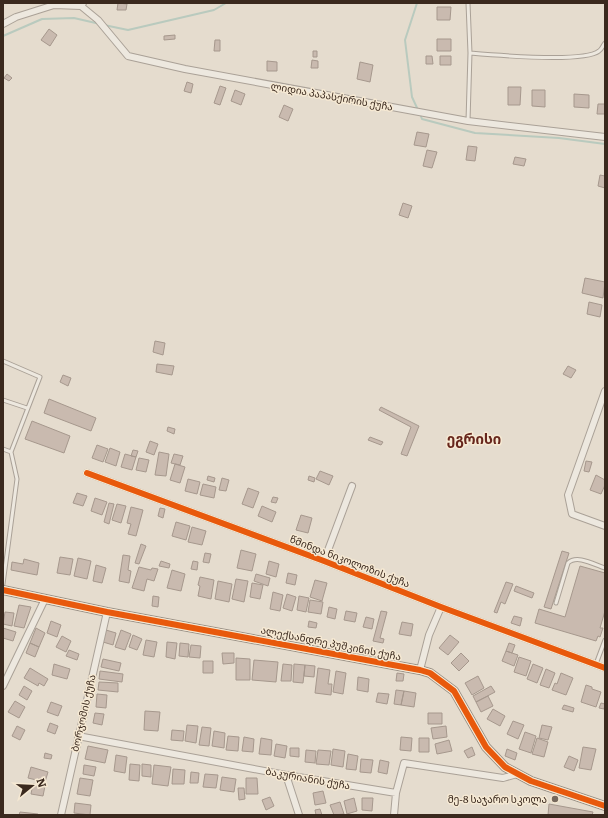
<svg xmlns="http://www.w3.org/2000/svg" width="608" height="818" font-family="Literata,'Noto Sans Georgian',serif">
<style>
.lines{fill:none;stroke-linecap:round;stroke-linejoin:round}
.stream{stroke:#b9cabe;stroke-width:2}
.building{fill:#c9baaf;stroke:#a6988d}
.lane-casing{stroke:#aaa197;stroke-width:5}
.street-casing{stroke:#aaa197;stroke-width:8}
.secondary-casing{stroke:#9a9186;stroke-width:10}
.lane{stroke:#ede8df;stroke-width:3}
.street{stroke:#ede8df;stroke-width:6}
.secondary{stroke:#ede8df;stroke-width:8}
.cycleway-casing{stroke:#f6e9d3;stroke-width:8}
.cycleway{stroke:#e8590c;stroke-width:6}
.poi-dot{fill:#76685c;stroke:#f6e9d3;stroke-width:1.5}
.labels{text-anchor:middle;stroke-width:3;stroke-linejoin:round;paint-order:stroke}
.street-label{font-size:10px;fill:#3a291e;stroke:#f6e9d3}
.poi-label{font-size:10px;fill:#3a291e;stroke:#f6e9d3;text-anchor:end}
.district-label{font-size:14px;font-weight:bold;fill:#67261c;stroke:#f6e9d3}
</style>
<rect width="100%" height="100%" fill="#e5dcce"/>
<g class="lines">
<!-- stream -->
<path class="stream" d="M 417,3 L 405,40 L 412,97 L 418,110
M 104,25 L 128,30 L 214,10 L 226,3
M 3,36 L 42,19 L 74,18 L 100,24
M 420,114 L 422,119 L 475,133 L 559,138 L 605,144"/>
</g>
<!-- building -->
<path class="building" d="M 118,3 L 127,4 L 126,10 L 117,10 Z
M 437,7 L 451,7 L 450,20 L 437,20 Z
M 49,29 L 57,35 L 50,46 L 41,40 Z
M 175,35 L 175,39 L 164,40 L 164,36 Z
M 437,39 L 451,39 L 451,51 L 437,51 Z
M 215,40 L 220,40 L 220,51 L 214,51 Z
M 313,51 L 317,51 L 317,57 L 313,57 Z
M 426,56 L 432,56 L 433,64 L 426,64 Z
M 440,56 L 451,56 L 451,65 L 440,65 Z
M 312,60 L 318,61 L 318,68 L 311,68 Z
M 267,61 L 277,62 L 277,71 L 267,71 Z
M 360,62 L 373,65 L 370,82 L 357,79 Z
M 7,74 L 12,78 L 9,81 L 4,78 Z
M 187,82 L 193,84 L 191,93 L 184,91 Z
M 220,86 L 226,88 L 220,105 L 214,103 Z
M 508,87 L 521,87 L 520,105 L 508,105 Z
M 235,90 L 245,94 L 241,105 L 231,101 Z
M 532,90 L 545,90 L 545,107 L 532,106 Z
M 574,94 L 589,95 L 589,108 L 574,107 Z
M 598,104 L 605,104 L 605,114 L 597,114 Z
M 284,105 L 293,109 L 288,121 L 279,117 Z
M 417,132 L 429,134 L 426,147 L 414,145 Z
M 468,146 L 477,147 L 475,161 L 466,160 Z
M 427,150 L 437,152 L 432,168 L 423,166 Z
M 515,157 L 526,159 L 524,166 L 513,164 Z
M 600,175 L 605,176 L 605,188 L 598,186 Z
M 403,203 L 412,206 L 408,218 L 399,215 Z
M 585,278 L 605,282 L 603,298 L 582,293 Z
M 589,302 L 602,305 L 600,317 L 587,314 Z
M 155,341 L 165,343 L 163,355 L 153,352 Z
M 157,364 L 174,366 L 172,375 L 156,372 Z
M 568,366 L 576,370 L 571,378 L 563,374 Z
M 63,375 L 71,378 L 68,386 L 60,382 Z
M 49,399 L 96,418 L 91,431 L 44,413 Z
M 381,407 L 419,426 L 407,456 L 401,454 L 411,427 L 379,410 Z
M 32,421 L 70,436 L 64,453 L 25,439 Z
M 168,427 L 175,429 L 174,434 L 167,431 Z
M 370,437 L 383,442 L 381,445 L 368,440 Z
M 150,441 L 158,444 L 154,455 L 146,452 Z
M 97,445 L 108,449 L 103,462 L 92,458 Z
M 110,448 L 120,452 L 116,466 L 105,462 Z
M 133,450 L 138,451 L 136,457 L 131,456 Z
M 159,452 L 169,454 L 166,476 L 155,475 Z
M 125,454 L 136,457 L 132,470 L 121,467 Z
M 174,454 L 183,456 L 180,465 L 171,463 Z
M 139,458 L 149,460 L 146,472 L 136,470 Z
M 586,461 L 592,462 L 589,472 L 584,471 Z
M 175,464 L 185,467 L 180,483 L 170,480 Z
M 320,471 L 333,476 L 329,485 L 316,479 Z
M 596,475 L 605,480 L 605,485 L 601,494 L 590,490 Z
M 208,476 L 215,478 L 214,482 L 207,480 Z
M 309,476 L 315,478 L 314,482 L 308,480 Z
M 222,478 L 229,480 L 226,491 L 219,490 Z
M 188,479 L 200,482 L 197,494 L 185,491 Z
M 203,484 L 216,487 L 214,498 L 200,495 Z
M 248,488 L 259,492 L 253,508 L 242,504 Z
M 77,493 L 87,496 L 83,506 L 73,503 Z
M 273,497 L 278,498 L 276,503 L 271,502 Z
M 95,498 L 107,502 L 102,515 L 91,511 Z
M 109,503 L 114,504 L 109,524 L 104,522 Z
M 117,504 L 126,506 L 121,523 L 112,520 Z
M 262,506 L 276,512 L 272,522 L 258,516 Z
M 131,507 L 143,510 L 136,536 L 128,534 L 131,524 L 127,523 Z
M 160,508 L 165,509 L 163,518 L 158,516 Z
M 301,515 L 312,518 L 308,533 L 296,530 Z
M 176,522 L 190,526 L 186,540 L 172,536 Z
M 192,527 L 206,531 L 202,545 L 188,542 Z
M 141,544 L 146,546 L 139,564 L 135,563 Z
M 241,550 L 256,554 L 252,571 L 237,568 Z
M 562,551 L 569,553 L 551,609 L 544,607 Z
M 205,553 L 211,554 L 209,563 L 203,562 Z
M 123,555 L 130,556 L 128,570 L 131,571 L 129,583 L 119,581 Z
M 60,557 L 73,559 L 70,575 L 57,573 Z
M 78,558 L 91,561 L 87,579 L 74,576 Z
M 24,559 L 39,563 L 37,575 L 11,570 L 12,562 L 23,564 Z
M 161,561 L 170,564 L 169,568 L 159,566 Z
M 193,561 L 198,562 L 197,570 L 191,569 Z
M 269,561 L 279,564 L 276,577 L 266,574 Z
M 96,565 L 106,568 L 102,583 L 93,581 Z
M 580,566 L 605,573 L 605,611 L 600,628 L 603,628 L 600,637 L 598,636 L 596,641 L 535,623 L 539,609 L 565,617 Z
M 139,567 L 151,570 L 152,568 L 158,569 L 154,581 L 147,579 L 144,591 L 132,588 Z
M 172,570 L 185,574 L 181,591 L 167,588 Z
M 288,573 L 297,575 L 295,585 L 286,583 Z
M 256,574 L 270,578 L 268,586 L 254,581 Z
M 200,577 L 214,580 L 211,599 L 198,596 L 200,586 L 198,585 Z
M 236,579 L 248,581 L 244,602 L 232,599 Z
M 315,580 L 327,583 L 322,601 L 310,597 Z
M 218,581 L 232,584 L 229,602 L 215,599 Z
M 506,582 L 513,584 L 505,604 L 501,602 L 497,613 L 494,612 Z
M 252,583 L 263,585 L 260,599 L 250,597 Z
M 516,586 L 534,593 L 532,598 L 514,591 Z
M 273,592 L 283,595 L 280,611 L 270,609 Z
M 287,594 L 296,597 L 292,611 L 283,608 Z
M 153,596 L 159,597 L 158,607 L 152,606 Z
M 299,596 L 309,598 L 306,612 L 297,610 Z
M 310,600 L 323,602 L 321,614 L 308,612 Z
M 19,605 L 31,607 L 24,628 L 14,626 Z
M 329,607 L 337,609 L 335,619 L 327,617 Z
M 346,611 L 357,613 L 355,622 L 344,620 Z
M 381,611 L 387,612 L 380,638 L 384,639 L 383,643 L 373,641 Z
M 5,612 L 14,613 L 12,626 L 3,624 Z
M 514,616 L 522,618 L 520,626 L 511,623 Z
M 366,617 L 374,619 L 372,629 L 363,627 Z
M 51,621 L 61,625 L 57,637 L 47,633 Z
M 309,621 L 317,623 L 316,628 L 308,627 Z
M 402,622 L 413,624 L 411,636 L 399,634 Z
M 3,628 L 16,632 L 13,641 L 3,638 Z
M 36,628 L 45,633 L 39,647 L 30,643 Z
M 106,630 L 116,633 L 113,645 L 103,642 Z
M 121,630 L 131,634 L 125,650 L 115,647 Z
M 133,635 L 142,639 L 137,650 L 129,647 Z
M 450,635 L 459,642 L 448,655 L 439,648 Z
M 62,636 L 71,641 L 66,652 L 56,647 Z
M 146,640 L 157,642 L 154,657 L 143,655 Z
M 167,642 L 177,643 L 175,659 L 166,657 Z
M 30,643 L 39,647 L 35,657 L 26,653 Z
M 180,643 L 189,644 L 188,657 L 179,656 Z
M 509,643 L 515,645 L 512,653 L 506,651 Z
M 191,645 L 201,646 L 200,658 L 189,657 Z
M 69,650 L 79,654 L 77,660 L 66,656 Z
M 506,651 L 518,655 L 514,666 L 502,661 Z
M 222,653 L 234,653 L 234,663 L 223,664 Z
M 461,653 L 469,661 L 459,671 L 451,663 Z
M 519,657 L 531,661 L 526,676 L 514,672 Z
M 236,658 L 250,659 L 250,680 L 236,680 Z
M 103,659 L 121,663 L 119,671 L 101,667 Z
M 254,660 L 278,662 L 276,682 L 252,680 Z
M 203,661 L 213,661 L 213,673 L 203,673 Z
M 54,664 L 70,669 L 67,679 L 52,675 Z
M 283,664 L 292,665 L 291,681 L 281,681 Z
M 294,664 L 305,665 L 303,683 L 293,682 Z
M 533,664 L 543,668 L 537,683 L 527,679 Z
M 305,665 L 315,666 L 314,677 L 304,676 Z
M 30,668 L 48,679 L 44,686 L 39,683 L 38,686 L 24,678 Z
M 318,668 L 330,670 L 328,684 L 332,684 L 331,695 L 315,693 Z
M 546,669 L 555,673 L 549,688 L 540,685 Z
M 100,671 L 123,674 L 122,682 L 99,679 Z
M 336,671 L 346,673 L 343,694 L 333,692 Z
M 397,673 L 404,674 L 403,681 L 396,681 Z
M 561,673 L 573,678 L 566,695 L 552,690 L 555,683 L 557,684 Z
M 478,676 L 484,688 L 472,695 L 465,683 Z
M 358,677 L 369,679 L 368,692 L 357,690 Z
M 99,682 L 118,683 L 118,692 L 98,690 Z
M 586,685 L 592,687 L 592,689 L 601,692 L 596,707 L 581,702 Z
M 24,686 L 32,691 L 27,700 L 19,695 Z
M 491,686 L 495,692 L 476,702 L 473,696 Z
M 396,690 L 404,691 L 401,705 L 394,704 Z
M 404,691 L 416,693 L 414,707 L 401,705 Z
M 378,693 L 389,694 L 387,704 L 376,702 Z
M 97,694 L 107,695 L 106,708 L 96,707 Z
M 488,696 L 493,706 L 481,712 L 476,702 Z
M 15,701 L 25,707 L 19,718 L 8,712 Z
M 51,702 L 62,706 L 58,716 L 47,712 Z
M 601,703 L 605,704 L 604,709 L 599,708 Z
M 564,705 L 574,708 L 573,712 L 562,709 Z
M 493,709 L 505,716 L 500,726 L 487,719 Z
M 145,711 L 160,712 L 158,731 L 144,730 Z
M 95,713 L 104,714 L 102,725 L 93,723 Z
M 428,713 L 442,713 L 442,724 L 428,724 Z
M 513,721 L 524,725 L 518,739 L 507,734 Z
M 50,723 L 58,726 L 55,734 L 47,731 Z
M 187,725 L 198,726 L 196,743 L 185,741 Z
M 542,725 L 552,727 L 548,740 L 539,738 Z
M 17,726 L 25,730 L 20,740 L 12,736 Z
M 446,726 L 447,737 L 433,739 L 431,728 Z
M 202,727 L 211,728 L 209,746 L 199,745 Z
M 172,730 L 184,731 L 183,741 L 171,740 Z
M 214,731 L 225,733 L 224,748 L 212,746 Z
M 525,732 L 536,736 L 531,753 L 519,749 Z
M 228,736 L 239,737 L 238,751 L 226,750 Z
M 244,737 L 254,739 L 253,752 L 242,751 Z
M 401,737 L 412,738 L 411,751 L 400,750 Z
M 261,738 L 272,740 L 271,755 L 259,754 Z
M 419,738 L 429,738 L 429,752 L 419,752 Z
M 537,738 L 548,742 L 544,757 L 532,754 Z
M 449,740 L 452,751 L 437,754 L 435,744 Z
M 276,744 L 287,746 L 285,758 L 274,756 Z
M 88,746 L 108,750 L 105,763 L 85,759 Z
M 472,747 L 475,755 L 468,758 L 464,751 Z
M 583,747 L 596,749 L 591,770 L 579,768 Z
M 290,748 L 299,748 L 299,757 L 290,756 Z
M 333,749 L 345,751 L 343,767 L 331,765 Z
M 507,749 L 517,753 L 515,760 L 505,756 Z
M 306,750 L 316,751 L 315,763 L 305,762 Z
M 318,750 L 331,751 L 329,765 L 316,764 Z
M 45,753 L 52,755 L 51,759 L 44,758 Z
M 348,754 L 358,756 L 356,770 L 346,769 Z
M 116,755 L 127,757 L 125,773 L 114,771 Z
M 569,756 L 578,760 L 574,771 L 564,767 Z
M 361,759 L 373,760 L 371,773 L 360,772 Z
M 380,760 L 389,762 L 387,774 L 378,772 Z
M 130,764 L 140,765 L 139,781 L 129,780 Z
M 142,764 L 151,765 L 151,777 L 142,776 Z
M 84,765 L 96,767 L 94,776 L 83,774 Z
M 154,765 L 171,767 L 168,786 L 152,784 Z
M 31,767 L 48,772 L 45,782 L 28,778 Z
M 173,769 L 185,770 L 184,784 L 172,784 Z
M 191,772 L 199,773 L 198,783 L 190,783 Z
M 205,774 L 218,775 L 216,788 L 203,787 Z
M 222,777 L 236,779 L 234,792 L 220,790 Z
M 80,778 L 93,780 L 90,796 L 77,794 Z
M 246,778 L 257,778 L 258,794 L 246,794 Z
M 33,784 L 45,786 L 43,796 L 31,794 Z
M 238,788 L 244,788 L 245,799 L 239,800 Z
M 323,791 L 326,803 L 315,805 L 313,793 Z
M 270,797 L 274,806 L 266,810 L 262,800 Z
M 354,798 L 357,811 L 347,814 L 344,801 Z
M 362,798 L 373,798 L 372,811 L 362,810 Z
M 340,802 L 344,814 L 334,815 L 330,805 Z
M 75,803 L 91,805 L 90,815 L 74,813 Z
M 549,804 L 593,812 L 592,815 L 548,815 Z
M 320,809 L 322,815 L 316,815 L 315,810 Z
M 20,812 L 38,814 L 38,815 L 19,815 Z"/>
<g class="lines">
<defs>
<path id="lane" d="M 470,53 C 493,55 584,63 599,51 C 602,49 603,45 605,43
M 468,121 L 470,53 L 468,3
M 3,361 L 40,377 L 11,452 L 17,479 L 3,584
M 3,400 L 27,408
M 3,449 L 11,452
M 556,603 L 568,563 C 577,554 595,565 605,568
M 596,664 L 605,640"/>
<path id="street" d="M 81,6 L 98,20 L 128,56 L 185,69 L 468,121 L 605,137
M 3,24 L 16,17 L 54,5 L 81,6 L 83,3
M 605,391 L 568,495 L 572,514 L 605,526
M 87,473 L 324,561 L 441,607 L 605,668
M 324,561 L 352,486
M 420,670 L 429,635 L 441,607
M 3,686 L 45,599
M 78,736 L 286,775 L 396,793 L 404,763 L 503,778 L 517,774
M 286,775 L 299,815
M 61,815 L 107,612
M 394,815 L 396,793"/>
<path id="secondary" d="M 3,590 L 107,612 L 420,670 L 430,673 L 454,691 L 486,747 L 505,767 L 531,781 L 605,806"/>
</defs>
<!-- lane casing -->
<use href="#lane" class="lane-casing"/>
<!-- street casing -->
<use href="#street" class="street-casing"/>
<!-- secondary casing -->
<use href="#secondary" class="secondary-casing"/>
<!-- lane -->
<use href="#lane" class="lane"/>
<!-- street -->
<use href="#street" class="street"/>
<!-- secondary -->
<use href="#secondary" class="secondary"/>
<defs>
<path id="cycleway" d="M 87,473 L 324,561 L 441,607 L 605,668
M 3,590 L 107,612 L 420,670 L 430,673 L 454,691 L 486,747 L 505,767 L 531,781 L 605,806"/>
</defs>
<!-- cycleway casing -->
<use href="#cycleway" class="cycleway-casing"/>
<!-- cycleway -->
<use href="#cycleway" class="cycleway"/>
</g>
<!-- markers -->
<circle class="poi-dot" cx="555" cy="799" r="4"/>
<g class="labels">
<!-- street labels -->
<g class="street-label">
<text transform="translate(332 96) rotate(10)" y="4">ლიდია პაპასქირის ქუჩა</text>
<text transform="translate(350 561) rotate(21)" y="4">წმინდა ნიკოლოზის ქუჩა</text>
<text transform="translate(331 643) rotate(11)" y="4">ალექსანდრე პუშკინის ქუჩა</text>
<text transform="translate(83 713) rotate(-77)" y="4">ბორჯომის ქუჩა</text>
<text transform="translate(308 778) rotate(10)" y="4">ბაკურიანის ქუჩა</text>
</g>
<!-- poi labels -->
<g class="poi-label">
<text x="547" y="803">მე-8 საჯარო სკოლა</text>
</g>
<!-- district labels -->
<g class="district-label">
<text x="474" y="444">ეგრისი</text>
</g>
</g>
<!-- border -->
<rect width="608" height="818" fill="none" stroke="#3a291e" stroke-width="8"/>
<!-- north arrow -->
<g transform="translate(32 786) rotate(72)" stroke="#f6e9d3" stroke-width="3" paint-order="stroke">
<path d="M0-3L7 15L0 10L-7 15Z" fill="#3a291e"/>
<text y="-6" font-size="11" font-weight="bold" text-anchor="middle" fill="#3a291e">N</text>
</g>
</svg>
